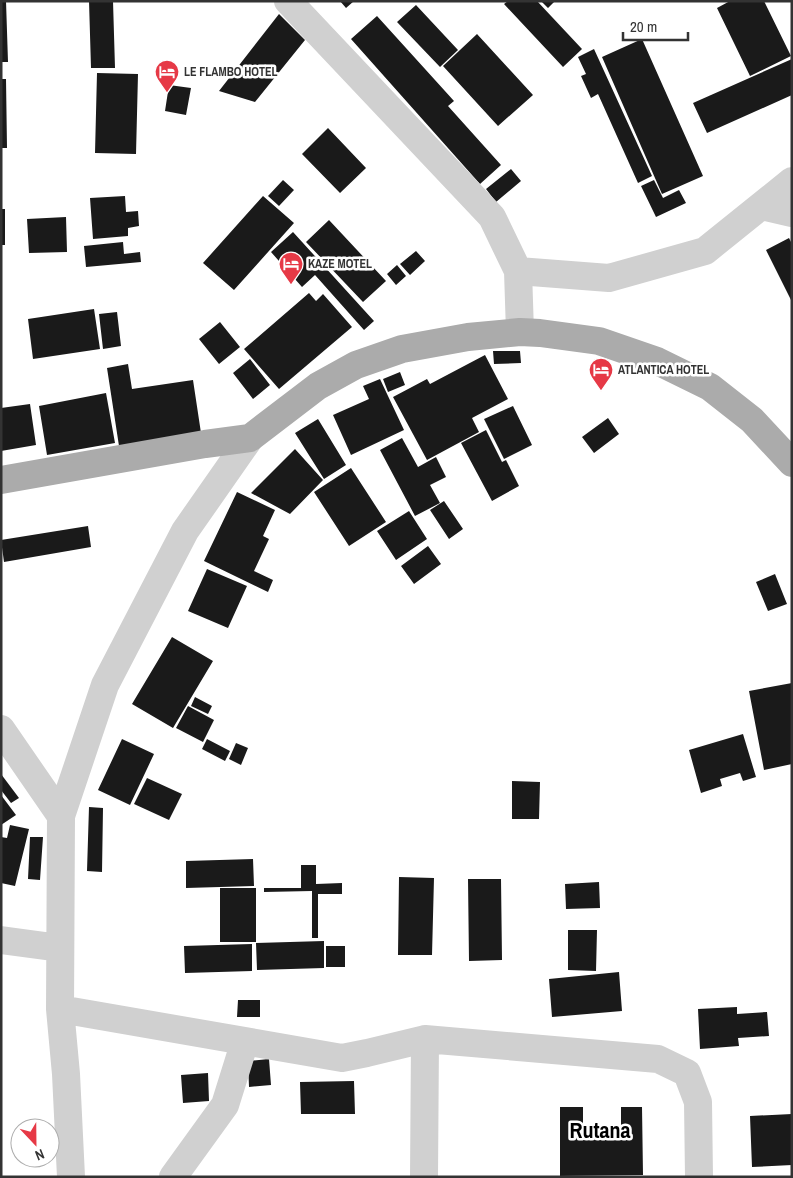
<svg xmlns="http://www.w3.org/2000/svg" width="793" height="1178" font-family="'Archivo Narrow',sans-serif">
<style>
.building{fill:#1a1a1a}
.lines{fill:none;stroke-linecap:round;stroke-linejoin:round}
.minor{stroke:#d0d0d0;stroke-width:28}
.major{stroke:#ababab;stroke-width:28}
.labels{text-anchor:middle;stroke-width:5;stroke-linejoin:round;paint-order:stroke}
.poi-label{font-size:12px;font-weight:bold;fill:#333;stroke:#fff;text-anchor:start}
.town-label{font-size:22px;font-weight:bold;fill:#000;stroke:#fff}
</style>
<rect width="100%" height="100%" fill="#fff"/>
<!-- building -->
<path class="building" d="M 1,1 L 6,1 L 8,62 L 1,62 Z
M 89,1 L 113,1 L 115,68 L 91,68 Z
M 340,1 L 354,1 L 346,8 Z
M 508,1 L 537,1 L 582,49 L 563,67 L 504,4 Z
M 541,1 L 555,1 L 548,8 Z
M 730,1 L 764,1 L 791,56 L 750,76 L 717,8 Z
M 416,5 L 458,50 L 440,67 L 397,22 Z
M 279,14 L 305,40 L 255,102 L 219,91 Z
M 377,16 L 454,101 L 448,106 L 501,165 L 480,184 L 351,39 Z
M 477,34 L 533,95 L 498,126 L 443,66 Z
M 642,39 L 703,176 L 662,194 L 602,57 Z
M 594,49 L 652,176 L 638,183 L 598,94 L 591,98 L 581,76 L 586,74 L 578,57 Z
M 792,59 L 792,95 L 707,133 L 693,103 Z
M 97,73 L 138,74 L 136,154 L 95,153 Z
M 1,79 L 6,79 L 7,148 L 1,148 Z
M 169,85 L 191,88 L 186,115 L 165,111 Z
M 328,128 L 366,168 L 340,193 L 302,154 Z
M 511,169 L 521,181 L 496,202 L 486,189 Z
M 283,180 L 294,190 L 279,206 L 268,196 Z
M 654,180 L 663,198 L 679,190 L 686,203 L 656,217 L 641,186 Z
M 125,196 L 126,212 L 138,211 L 139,226 L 128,228 L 128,236 L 93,239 L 90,198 Z
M 263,196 L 294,223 L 234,290 L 203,263 Z
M 1,209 L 5,209 L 5,245 L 1,245 Z
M 66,217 L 67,252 L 29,253 L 27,219 Z
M 329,220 L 386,281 L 363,302 L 306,242 Z
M 293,232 L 374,321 L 364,330 L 315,275 L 302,287 L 271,252 Z
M 789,238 L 792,244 L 792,302 L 766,250 Z
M 123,242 L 124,254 L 140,252 L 141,262 L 86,267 L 84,246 Z
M 416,251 L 425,261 L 410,275 L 400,264 Z
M 397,265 L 406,276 L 396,285 L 387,274 Z
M 309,293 L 316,301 L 323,294 L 352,327 L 279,389 L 244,349 Z
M 94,309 L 100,349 L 33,359 L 28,319 Z
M 117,312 L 121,346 L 103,349 L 99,314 Z
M 220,322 L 240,347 L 219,364 L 199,339 Z
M 493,351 L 520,351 L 521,363 L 494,364 Z
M 485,355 L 508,399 L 472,418 L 479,432 L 427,460 L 393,397 L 427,379 L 430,384 Z
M 250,359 L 270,385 L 253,399 L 233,373 Z
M 128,364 L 132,389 L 193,380 L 201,433 L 119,446 L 107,368 Z
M 400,372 L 405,385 L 388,392 L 383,379 Z
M 380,379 L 404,430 L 351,455 L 333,415 L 369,399 L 363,386 Z
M 106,393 L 115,443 L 47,455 L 39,406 Z
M 30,404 L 36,445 L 1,451 L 1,408 Z
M 513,406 L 532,445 L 504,459 L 484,419 Z
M 608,418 L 619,434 L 594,453 L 582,437 Z
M 318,419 L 346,465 L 324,479 L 295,433 Z
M 486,430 L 502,462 L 506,460 L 519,486 L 492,501 L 461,443 Z
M 402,438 L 418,467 L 436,457 L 446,477 L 430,485 L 440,503 L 415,516 L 380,450 Z
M 295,449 L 323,480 L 290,514 L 251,493 Z
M 351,468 L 386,522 L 349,546 L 314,492 Z
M 237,492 L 275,510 L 263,536 L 269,539 L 254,571 L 273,580 L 268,592 L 204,561 Z
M 444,501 L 463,529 L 449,539 L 430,510 Z
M 409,511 L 427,539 L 396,560 L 377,531 Z
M 88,526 L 91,547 L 4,562 L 1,540 Z
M 428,546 L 441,564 L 414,584 L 401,566 Z
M 207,569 L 247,586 L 228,628 L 188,611 Z
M 775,574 L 787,604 L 768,611 L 756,582 Z
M 172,637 L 213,661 L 173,728 L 132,704 Z
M 792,683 L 792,764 L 764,770 L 749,691 Z
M 195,697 L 212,706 L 208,714 L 191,706 Z
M 188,706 L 214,720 L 203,742 L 176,728 Z
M 743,734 L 756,777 L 743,781 L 740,773 L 720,779 L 722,786 L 701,793 L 689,750 Z
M 122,739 L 154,754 L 130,805 L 98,790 Z
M 207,739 L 230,751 L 225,761 L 202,749 Z
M 236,743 L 248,748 L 241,765 L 229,759 Z
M 1,774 L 19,798 L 11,803 L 1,790 Z
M 147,778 L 182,794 L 169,820 L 134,804 Z
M 512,781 L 540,782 L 539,819 L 512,819 Z
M 1,795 L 16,815 L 1,825 Z
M 89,807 L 103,808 L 102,872 L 87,871 Z
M 10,825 L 29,829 L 15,886 L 1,883 L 1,837 L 7,838 Z
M 30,837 L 43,837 L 40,880 L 28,879 Z
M 253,859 L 254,886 L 186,888 L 186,861 Z
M 301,865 L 316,865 L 316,884 L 342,883 L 342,894 L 318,894 L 318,938 L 312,938 L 312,891 L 264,892 L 264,888 L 301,888 Z
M 399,877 L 434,878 L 432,955 L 398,955 Z
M 468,879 L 501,879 L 502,960 L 469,961 Z
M 599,882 L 600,908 L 566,909 L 565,884 Z
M 220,888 L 256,888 L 256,942 L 220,942 Z
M 568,930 L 597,930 L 596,971 L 568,970 Z
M 324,941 L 324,968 L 257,970 L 256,943 Z
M 252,944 L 252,971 L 185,973 L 184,946 Z
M 326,946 L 345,946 L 345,967 L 326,967 Z
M 619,972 L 622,1011 L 552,1017 L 549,979 Z
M 238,1000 L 260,1000 L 260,1017 L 237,1017 Z
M 737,1007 L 737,1014 L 767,1012 L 769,1036 L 738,1038 L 739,1046 L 700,1049 L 698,1009 Z
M 269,1059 L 271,1085 L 249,1087 L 248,1061 Z
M 208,1073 L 209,1101 L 183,1103 L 181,1075 Z
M 354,1081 L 355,1114 L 301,1114 L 300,1082 Z
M 560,1107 L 583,1107 L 583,1132 L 621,1132 L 621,1107 L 642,1107 L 643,1175 L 560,1176 Z
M 792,1114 L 792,1165 L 752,1167 L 750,1116 Z"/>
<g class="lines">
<!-- minor -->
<path class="minor" d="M 288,1 L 492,217 L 518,271 L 520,332
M 761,206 L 792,213
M 518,271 L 609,278 L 705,251 L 792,181
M 1,729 L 61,816
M 1,940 L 60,948
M 60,1009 L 342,1058 L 367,1053 L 425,1039
M 71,1177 L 66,1074 L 60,1009 L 61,816 L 105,685 L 185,531 L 250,438
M 173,1177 L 225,1105 L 245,1041
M 424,1177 L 425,1039 L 658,1059 L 687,1073 L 698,1102 L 699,1177"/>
<!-- major -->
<path class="major" d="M 1,480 L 205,444 L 250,438 L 318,386 L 356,365 L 402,349 L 468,337 L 520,332 L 540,333 L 599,341 L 657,361 L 710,387 L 752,420 L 792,463"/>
</g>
<!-- icons -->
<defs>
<symbol id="hotel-pin" viewBox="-11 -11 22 30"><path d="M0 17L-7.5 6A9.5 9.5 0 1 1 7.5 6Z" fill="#e63946" stroke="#fff"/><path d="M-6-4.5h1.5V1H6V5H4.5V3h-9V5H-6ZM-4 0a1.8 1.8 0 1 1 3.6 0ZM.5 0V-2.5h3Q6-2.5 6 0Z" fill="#fff"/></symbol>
</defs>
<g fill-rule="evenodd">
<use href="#hotel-pin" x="153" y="58" width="28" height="38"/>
<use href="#hotel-pin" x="277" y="250" width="28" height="38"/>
<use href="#hotel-pin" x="587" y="356" width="28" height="38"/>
</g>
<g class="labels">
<!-- poi labels -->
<g class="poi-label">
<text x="184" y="76">LE FLAMBO HOTEL</text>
<text x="308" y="268">KAZE MOTEL</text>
<text x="618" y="374">ATLANTICA HOTEL</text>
</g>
<!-- town labels -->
<g class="town-label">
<text x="600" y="1138">Rutana</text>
</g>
</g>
<!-- border -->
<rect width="793" height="1178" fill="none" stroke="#333333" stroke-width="5"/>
<!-- north arrow -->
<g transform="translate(35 1143) rotate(158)"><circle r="24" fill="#ffffff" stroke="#adadad"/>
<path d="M0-4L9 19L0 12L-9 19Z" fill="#e63946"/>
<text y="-8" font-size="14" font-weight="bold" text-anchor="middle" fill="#333333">N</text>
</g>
<!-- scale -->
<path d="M623 32v8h65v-8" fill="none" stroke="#333333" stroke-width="2.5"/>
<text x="630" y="32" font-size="15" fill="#333333" stroke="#ffffff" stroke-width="4" paint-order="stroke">20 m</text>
</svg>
